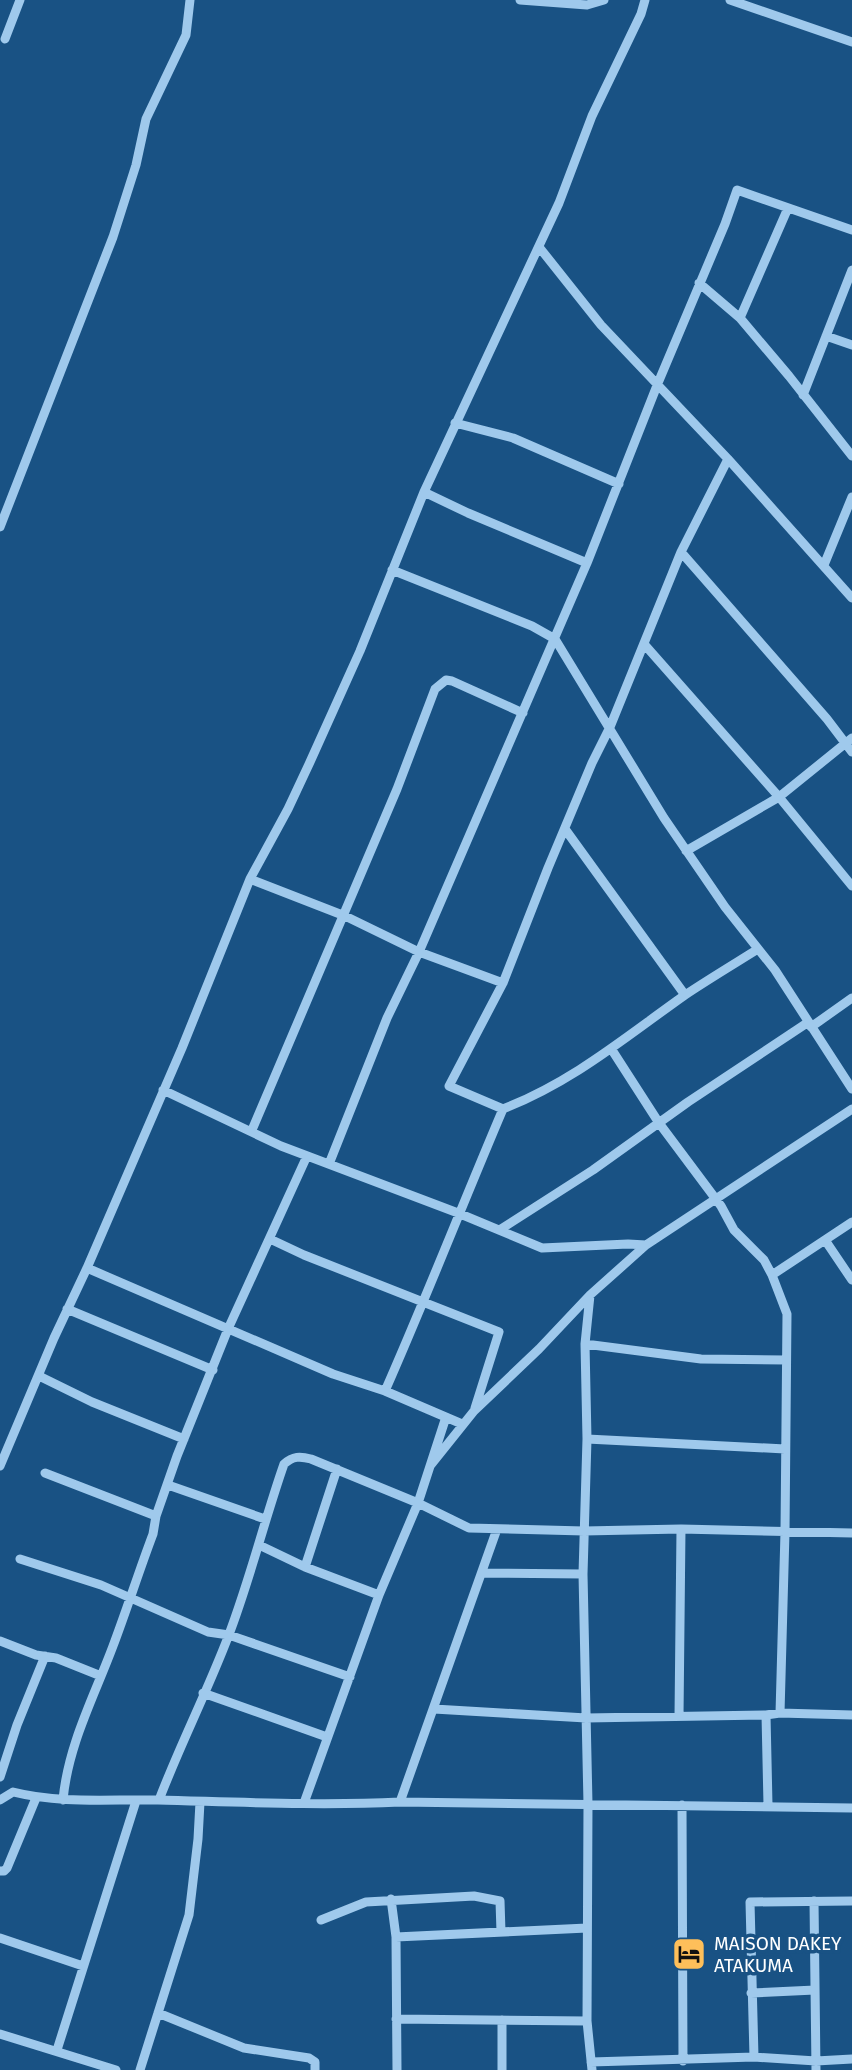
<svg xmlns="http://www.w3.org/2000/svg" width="852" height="2070" font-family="'Fira Sans',sans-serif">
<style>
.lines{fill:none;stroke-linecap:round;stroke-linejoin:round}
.minor{stroke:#9fc9ec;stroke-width:9}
.labels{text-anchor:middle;stroke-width:7;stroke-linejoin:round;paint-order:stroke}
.poi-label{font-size:19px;fill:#fff;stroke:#195284;text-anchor:start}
</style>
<rect width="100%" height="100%" fill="#195284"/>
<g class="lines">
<!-- minor -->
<path class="minor" d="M 520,0 L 587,5 L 604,0
M 730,0 L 852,42
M 5,39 L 20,0
M 539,247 L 601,325 L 728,459 L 852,598
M 699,283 L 740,318 L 789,376 L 852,456
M 740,318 L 788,208
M 826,336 L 852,345
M 803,395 L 852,270
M 455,423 L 513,438 L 619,484
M 424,492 L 468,513 L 587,563
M 0,527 L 113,237 L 136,165 L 146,119 L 186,35 L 190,0
M 681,552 L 827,719 L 852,752
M 824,565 L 852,497
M 392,570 L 532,626 L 555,639 L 664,818 L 725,907 L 775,970 L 852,1089
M 644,644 L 779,797 L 852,886
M 565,829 L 685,995
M 686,851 L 779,797 L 852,738
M 250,879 L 345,916 L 419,952 L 503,983
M 811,1027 L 852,998
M 612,1050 L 659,1123 L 721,1206 L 734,1230 L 764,1260 L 772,1275 L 787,1314 L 785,1532 L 780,1713
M 163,1090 L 281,1146 L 458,1213 L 542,1248 L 628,1244 L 646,1245
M 503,1109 C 574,1081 624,1038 685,995 C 709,979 734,964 758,949
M 252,1130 L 397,789 L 435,689 L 446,680 L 452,681 L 523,713
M 329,1164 L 387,1018 L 419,952 L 587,563 L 658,383 L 725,224 L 737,190 L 852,230
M 501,1229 L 593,1170 L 688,1102 L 807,1023
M 270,1239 L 304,1255 L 499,1332 L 475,1408
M 825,1240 L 852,1280
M 87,1268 L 333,1374 L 385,1391 L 462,1424
M 772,1275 L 852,1222
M 590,1295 L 585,1344 L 587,1439 L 583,1574 L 588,1804 L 587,2021 L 592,2070
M 67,1309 L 213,1370
M 585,1344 L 701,1359 L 786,1360
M 39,1376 L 92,1402 L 184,1439
M 385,1391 C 426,1298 463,1203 503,1109 L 449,1086 L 503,983 L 548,868 L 592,763 L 610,727 L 681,552 L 728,459
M 587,1439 L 785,1449
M 0,1466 L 54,1338 L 87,1268 L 182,1048 L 250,879 L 288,809 L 310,762 L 360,651 L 424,492 L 559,203 L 592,116 L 641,14 L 645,0
M 430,1466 L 474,1411 L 539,1349 L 590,1295 L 646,1245 L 852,1109
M 45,1473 L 156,1516
M 168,1485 L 265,1519
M 259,1545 L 305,1567 L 379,1595
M 20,1559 L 101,1585 L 208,1632 L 229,1635 L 350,1677
M 305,1567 L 337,1469
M 484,1573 L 583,1574
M 0,1641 L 36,1655 L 56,1658 L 101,1676
M 203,1693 L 327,1737
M 434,1709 L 586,1718 L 766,1715 L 780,1713 L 852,1715
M 766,1715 L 768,1805
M 679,1716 L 681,1529
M 0,1777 L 17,1725 L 45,1656
M 0,1800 L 13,1792 C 61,1804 109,1799 158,1800 C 238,1802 320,1806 400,1802 L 852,1808
M 63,1800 C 68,1745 94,1697 113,1646 C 127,1609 139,1571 153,1534 L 156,1516 L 177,1456 L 228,1329 L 307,1156
M 159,1800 C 180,1745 207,1692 228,1637 C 250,1580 264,1521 284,1464 C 293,1456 300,1456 311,1459 L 418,1503 L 469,1528 L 584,1531 L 681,1529 L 852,1533
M 400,1802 L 497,1529
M 304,1803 L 379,1595 L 418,1503 L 446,1417
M 682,1805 L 683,2061
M 0,1871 L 4,1871 L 7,1868 L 36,1798
M 391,1899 L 396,1937 L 397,2070
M 814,1901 L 816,2070
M 321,1920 L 366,1902 L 474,1896 L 500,1901 L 501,1932
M 396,1937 L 587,1928
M 0,1938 L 83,1966
M 751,1993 L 815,1990
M 158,2013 L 244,2048 L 309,2058 L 315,2062 L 315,2070
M 396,2019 L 587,2021
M 0,2034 L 116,2070
M 57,2050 L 136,1801
M 754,2057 L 750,1902 L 852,1901
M 591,2062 L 754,2057 L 816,2061 L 852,2059
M 140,2070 L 189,1915 L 198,1839 L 200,1802
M 502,2070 L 502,2020"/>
</g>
<!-- icons -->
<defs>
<symbol id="hotel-square" viewBox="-11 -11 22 22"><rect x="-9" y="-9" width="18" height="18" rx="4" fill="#febf5a" stroke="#195284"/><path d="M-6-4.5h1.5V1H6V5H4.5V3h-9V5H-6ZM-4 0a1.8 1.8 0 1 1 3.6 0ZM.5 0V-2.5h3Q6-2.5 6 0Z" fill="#111"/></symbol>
</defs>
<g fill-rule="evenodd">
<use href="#hotel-square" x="670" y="1935" width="38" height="38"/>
</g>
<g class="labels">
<!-- poi labels -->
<g class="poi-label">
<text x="714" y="1950">MAISON DAKEY<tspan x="714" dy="22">ATAKUMA</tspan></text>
</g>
</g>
</svg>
